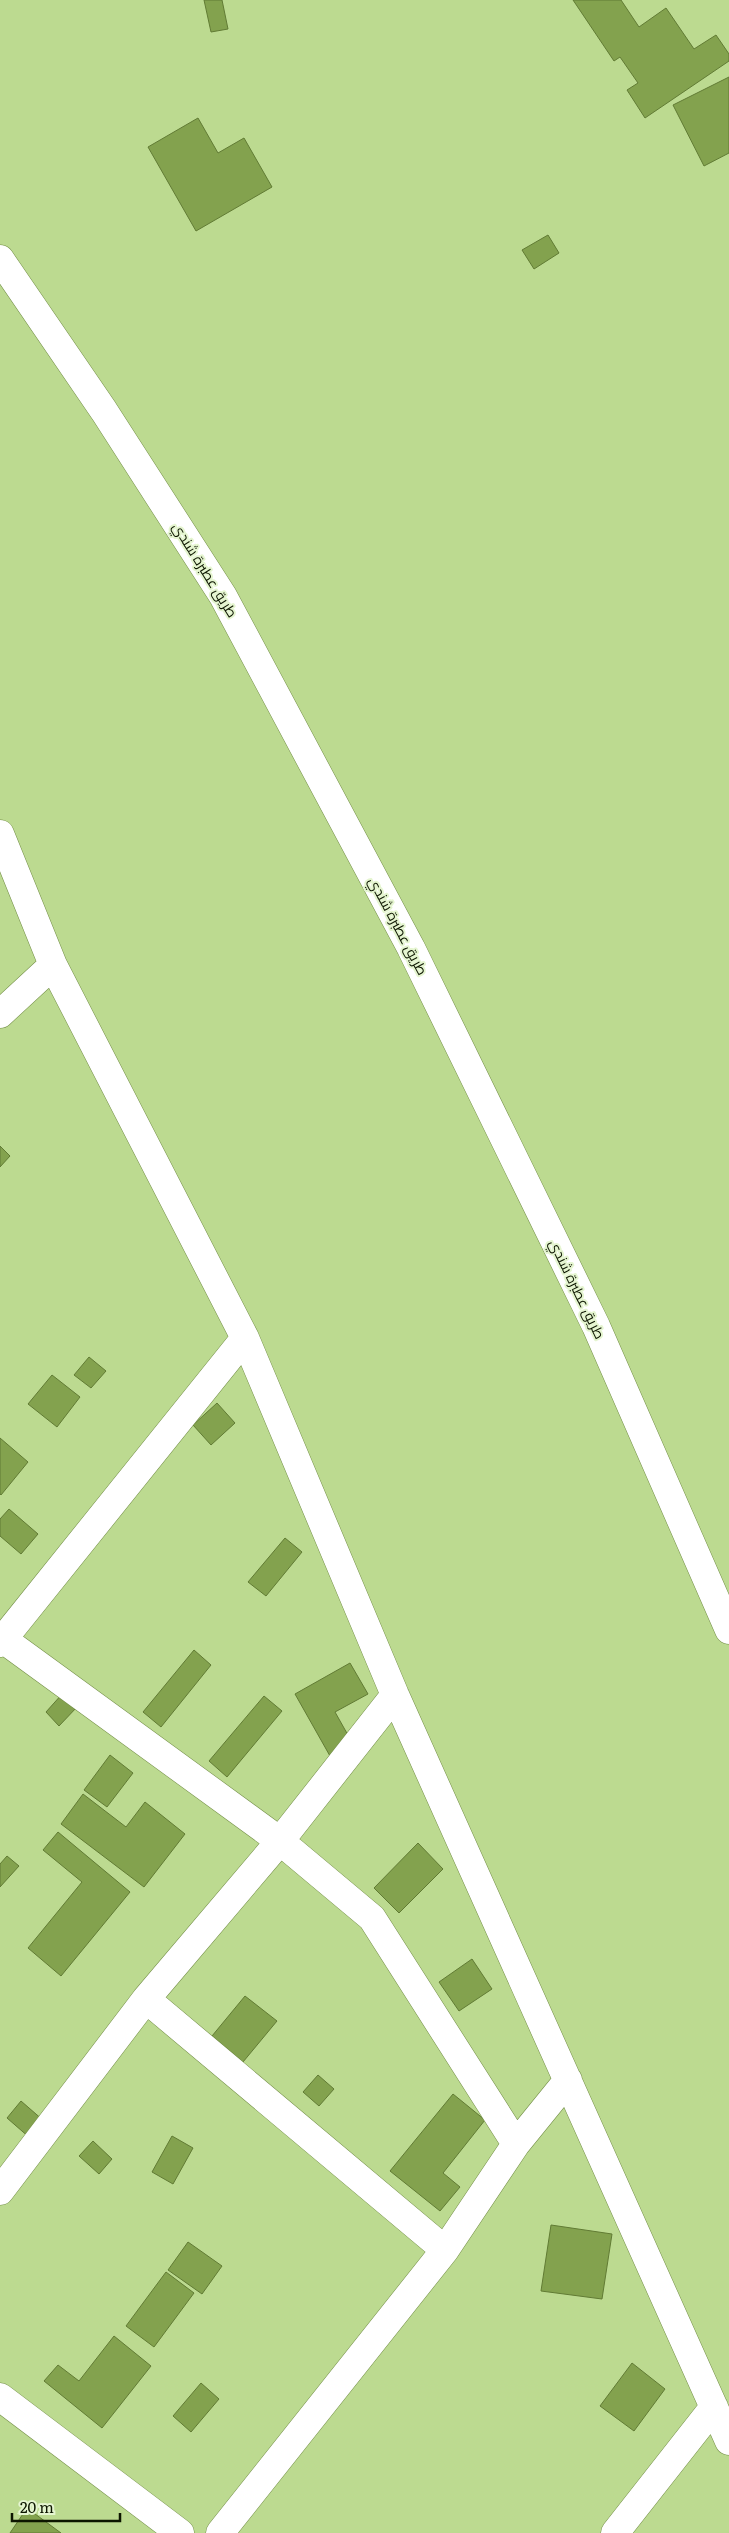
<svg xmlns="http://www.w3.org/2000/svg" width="729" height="2533" font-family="Literata,Cairo,serif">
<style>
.building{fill:#83a24e;stroke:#617b34}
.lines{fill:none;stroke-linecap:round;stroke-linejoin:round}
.minor-casing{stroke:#748f48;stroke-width:29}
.trunk-casing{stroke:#748f48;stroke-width:29}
.minor{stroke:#fff;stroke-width:28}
.trunk{stroke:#fff;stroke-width:28}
.labels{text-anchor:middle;stroke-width:4;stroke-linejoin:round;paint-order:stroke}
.street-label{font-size:14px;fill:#0d1600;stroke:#e5f5d0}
</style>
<rect width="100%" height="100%" fill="#bcda90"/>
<!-- building -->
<path class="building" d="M 204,0 L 222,0 L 228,29 L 211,32 Z
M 573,0 L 621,0 L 639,27 L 666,8 L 694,49 L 716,35 L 729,54 L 729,61 L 645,118 L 627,90 L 638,83 L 620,57 L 614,61 Z
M 729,77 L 729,153 L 704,166 L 673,105 Z
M 198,118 L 218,153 L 244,138 L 272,187 L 196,231 L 148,147 Z
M 548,235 L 559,253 L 534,269 L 522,250 Z
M 0,1146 L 10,1156 L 0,1167 Z
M 89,1357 L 106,1371 L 91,1388 L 74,1375 Z
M 52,1375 L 80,1397 L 57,1427 L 28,1404 Z
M 217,1403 L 235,1423 L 211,1445 L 193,1425 Z
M 0,1438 L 28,1462 L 1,1495 L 0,1494 Z
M 9,1509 L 38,1534 L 21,1554 L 0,1536 L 0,1519 Z
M 285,1538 L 302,1552 L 266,1596 L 248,1582 Z
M 194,1650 L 211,1665 L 161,1727 L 143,1712 Z
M 350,1663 L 368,1694 L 335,1712 L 353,1744 L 330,1756 L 295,1694 Z
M 63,1693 L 77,1707 L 59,1726 L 46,1712 Z
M 264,1696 L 282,1711 L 227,1777 L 209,1761 Z
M 110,1755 L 133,1773 L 107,1807 L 84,1790 Z
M 83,1794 L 126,1827 L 145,1802 L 185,1834 L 144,1887 L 61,1824 Z
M 58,1832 L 130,1892 L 61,1976 L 28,1948 L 82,1882 L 43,1850 Z
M 418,1843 L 443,1869 L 399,1913 L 374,1888 Z
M 7,1856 L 19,1866 L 0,1887 L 0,1864 Z
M 472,1959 L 492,1989 L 459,2011 L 439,1982 Z
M 245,1996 L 277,2021 L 243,2062 L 212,2036 Z
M 318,2075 L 334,2089 L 319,2106 L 303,2092 Z
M 453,2094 L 485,2120 L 443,2173 L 460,2187 L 440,2211 L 390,2171 Z
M 21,2101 L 44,2121 L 30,2138 L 7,2118 Z
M 172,2136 L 193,2148 L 173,2184 L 152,2172 Z
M 93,2141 L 112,2159 L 99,2174 L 79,2156 Z
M 551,2225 L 612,2234 L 602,2299 L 541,2291 Z
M 188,2242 L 222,2266 L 202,2294 L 168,2270 Z
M 166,2272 L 194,2293 L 154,2347 L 126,2326 Z
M 114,2336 L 151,2366 L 102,2428 L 44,2381 L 58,2365 L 79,2381 Z
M 632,2363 L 665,2389 L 634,2431 L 600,2406 Z
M 201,2383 L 219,2399 L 191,2432 L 173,2416 Z
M 27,2508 L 61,2533 L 10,2533 Z"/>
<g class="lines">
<defs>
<path id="minor" d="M 0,834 L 53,965 L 245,1338 L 395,1695 L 729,2441
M 0,1014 L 53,965
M 0,1637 L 280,1841 L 372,1918 L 516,2144
M 0,1643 L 245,1338
M 146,1999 L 445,2250
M 0,2191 L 146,1999 L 280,1841 L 395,1695
M 0,2397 L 180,2533
M 220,2533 L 445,2250 L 516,2144 L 568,2080
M 615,2533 L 714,2407"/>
<path id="trunk" d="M 0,259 L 104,411 L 223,596 L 411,948 L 596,1326 L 729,1630"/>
</defs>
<!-- minor casing -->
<use href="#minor" class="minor-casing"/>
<!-- trunk casing -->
<use href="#trunk" class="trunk-casing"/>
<!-- minor -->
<use href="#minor" class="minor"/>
<!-- trunk -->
<use href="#trunk" class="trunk"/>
</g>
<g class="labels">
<!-- street labels -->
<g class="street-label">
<text transform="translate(205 570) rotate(58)" y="5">طريق عطبرة شندي</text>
<text transform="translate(398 926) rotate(62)" y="5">طريق عطبرة شندي</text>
<text transform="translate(577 1289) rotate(64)" y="5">طريق عطبرة شندي</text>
</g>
</g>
<!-- scale -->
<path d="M12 2513v8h108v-8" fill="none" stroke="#0d1600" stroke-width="2.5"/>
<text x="20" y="2513" font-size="15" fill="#0d1600" stroke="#e5f5d0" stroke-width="4" paint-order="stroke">20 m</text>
</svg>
